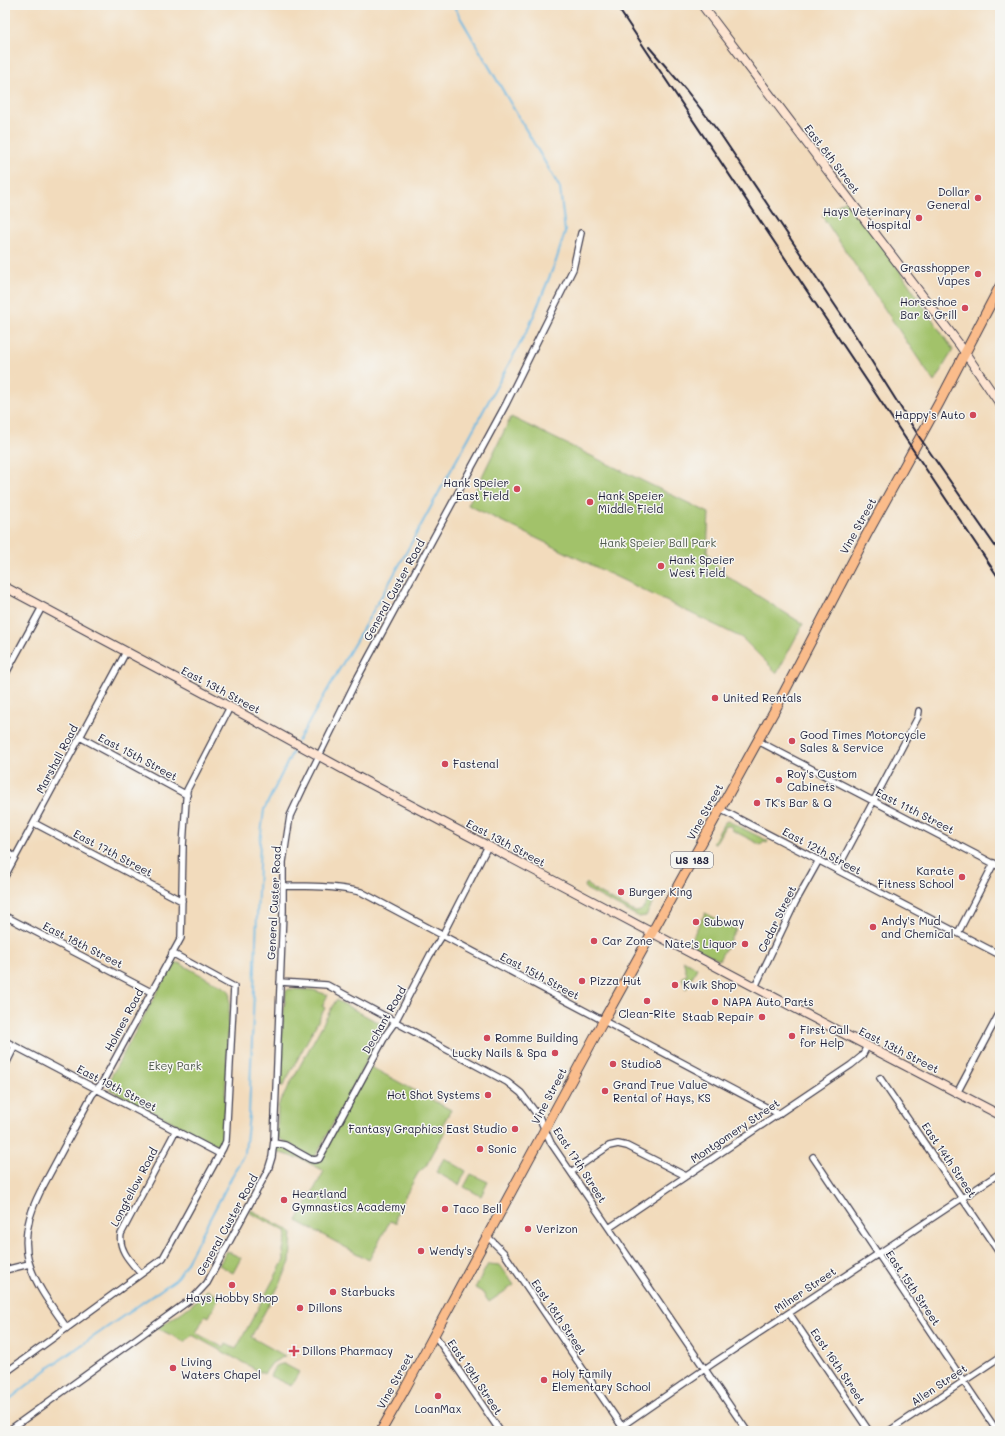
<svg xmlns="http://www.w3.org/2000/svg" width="1005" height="1436" font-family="Mali,sans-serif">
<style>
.green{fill:#a2c26b;stroke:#627253}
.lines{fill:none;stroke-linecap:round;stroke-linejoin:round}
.stream{stroke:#67b7e2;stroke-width:2}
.street-casing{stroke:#413e4e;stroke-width:8}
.secondary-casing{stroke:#413e4e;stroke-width:10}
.primary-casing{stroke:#413e4e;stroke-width:11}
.street{stroke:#fff;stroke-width:5.5}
.secondary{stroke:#fde4d1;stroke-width:8}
.primary{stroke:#fabc8b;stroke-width:9}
.rail{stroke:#22223b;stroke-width:2}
.poi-dot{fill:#d1495b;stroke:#f6f6f2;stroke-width:1.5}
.labels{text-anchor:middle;stroke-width:3;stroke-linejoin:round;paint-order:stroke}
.shield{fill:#f6f6f2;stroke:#626272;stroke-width:1}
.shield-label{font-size:10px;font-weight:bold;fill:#22223b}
.street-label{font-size:11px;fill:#22223b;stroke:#f6f6f2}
.poi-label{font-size:11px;fill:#22223b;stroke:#f6f6f2;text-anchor:start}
.park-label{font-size:11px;fill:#4f5a4c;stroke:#f6f6f2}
</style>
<rect width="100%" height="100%" fill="#f6f6f2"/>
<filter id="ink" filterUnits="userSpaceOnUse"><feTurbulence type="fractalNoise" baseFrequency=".025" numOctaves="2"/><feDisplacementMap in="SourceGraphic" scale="8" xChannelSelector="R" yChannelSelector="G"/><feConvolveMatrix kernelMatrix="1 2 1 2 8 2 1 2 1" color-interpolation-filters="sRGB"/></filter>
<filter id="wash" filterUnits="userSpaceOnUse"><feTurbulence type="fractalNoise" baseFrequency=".012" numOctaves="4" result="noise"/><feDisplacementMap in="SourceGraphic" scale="16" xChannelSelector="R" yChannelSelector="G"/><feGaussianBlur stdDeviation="0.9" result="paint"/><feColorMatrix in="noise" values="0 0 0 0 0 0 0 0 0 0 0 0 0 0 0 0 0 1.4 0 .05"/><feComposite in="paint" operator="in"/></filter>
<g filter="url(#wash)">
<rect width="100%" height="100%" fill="#f2dbbc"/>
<!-- green -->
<path class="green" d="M 850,197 L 953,350 L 934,382 L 822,216 Z
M 511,417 L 709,513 L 707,552 L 725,575 L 803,624 L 777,673 L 742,638 L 468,505 Z
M 727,821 L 730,822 L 768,841 L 767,843 L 764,842 L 761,845 L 732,830 L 731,826 L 725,826 L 715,844 L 714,844 L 713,843 L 724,823 Z
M 587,883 L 592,889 L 635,912 C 645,912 646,902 651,895 L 655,896 L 655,898 L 646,916 L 639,917 L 586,889 L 585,885 Z
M 705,913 L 736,929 L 719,960 L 689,944 Z
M 683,960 L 697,968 L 686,989 L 682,977 L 687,975 Z
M 173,963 L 179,963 L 227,989 L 230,992 L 223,1140 L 222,1144 L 219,1146 L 111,1090 L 107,1084 Z
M 289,989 L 313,990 L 328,995 L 322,1006 L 325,1008 L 283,1086 L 281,1086 L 280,1083 L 282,1030 L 286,991 Z
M 336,1000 L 383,1025 L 384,1028 L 315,1157 L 312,1157 L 277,1137 L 278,1106 Z
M 369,1066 L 451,1110 L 441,1127 L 446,1130 L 426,1166 L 418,1173 L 401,1204 L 396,1216 L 396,1223 L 390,1221 L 369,1260 L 297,1221 L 324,1171 L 298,1157 L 296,1159 C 290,1154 280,1155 273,1149 L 274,1143 L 317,1160 Z
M 444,1158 L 466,1171 L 459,1185 L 436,1172 Z
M 471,1174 L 488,1182 L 481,1196 L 464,1187 Z
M 251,1210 L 292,1232 L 290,1262 L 282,1280 L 251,1337 L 285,1356 L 272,1363 L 264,1374 L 192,1335 L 185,1342 L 157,1328 C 173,1319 195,1304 207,1290 L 219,1297 L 209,1317 L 205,1315 L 196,1333 L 224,1348 L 226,1344 L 236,1349 L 284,1260 L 283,1250 L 287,1232 L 250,1213 Z
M 227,1251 L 241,1258 L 233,1273 L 219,1265 Z
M 488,1264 L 500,1265 L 514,1285 L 489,1302 L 482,1292 L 475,1288 Z
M 282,1364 L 284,1364 L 299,1372 L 291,1386 L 270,1376 L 275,1366 Z"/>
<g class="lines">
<!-- stream -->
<path class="stream" d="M 298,741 L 396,571 L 529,327 L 556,261 L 565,232 L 560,188 L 453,5
M 5,1403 L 50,1367 L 175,1280 L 186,1264 L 245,1152 L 249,1115 L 260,842 L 264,810 L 296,745"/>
</g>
</g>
<g filter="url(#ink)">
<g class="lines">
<defs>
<path id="street" d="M 5,675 L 42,607
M 80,737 L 187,795
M 758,741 L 1000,867
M 720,809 L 1000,955
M 34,823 L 182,901
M 5,851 L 15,857
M 837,870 L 918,717 L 919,711
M 5,876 L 126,652
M 283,886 C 309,886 335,886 361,892 L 779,1114
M 5,916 L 151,992
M 958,933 L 994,863
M 280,982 L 327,985 L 507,1082 L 521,1093 L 539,1117 L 551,1143 L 747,1431
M 755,987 L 795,903 L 819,860
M 5,1041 L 220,1154
M 5,1066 L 15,1046
M 880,1078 L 1000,1254
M 957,1093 L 1000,1012
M 274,1143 L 285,1145 L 310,1159 L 314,1160 L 319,1159 L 387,1033 L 395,1022 L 430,955 L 442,936 L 488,846
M 813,1157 L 997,1431
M 571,1172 L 609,1146 L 618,1144 L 627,1146 L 686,1176
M 609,1228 L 851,1065 L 862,1056 L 867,1046
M 487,1236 L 504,1253 L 625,1431
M 5,1270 L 29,1264
M 141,1274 C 131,1262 118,1250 121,1234 L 176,1130
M 789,1313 L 869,1431
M 67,1328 C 33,1280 10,1251 40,1192 L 92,1095 L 102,1083 L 181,938 L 183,846 L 186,800 L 187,790 L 230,707
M 434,1334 L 500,1431
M 5,1373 L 163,1258 L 223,1148 L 226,1141 L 234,987 L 172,953
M 622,1426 L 712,1364 L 1000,1173
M 8,1431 L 194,1297 L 207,1283 L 268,1170 L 272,1157 L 274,1140 L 283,911 L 283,862 L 290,816 L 305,784 L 358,677 L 506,404 L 573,269 L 581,233
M 889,1431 L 1000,1357"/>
<path id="secondary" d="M 702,5 L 959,344 L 1000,404
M 5,587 L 230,707 L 350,773 L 804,1013 L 1000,1115"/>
<path id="primary" d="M 381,1431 L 406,1387 L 600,1027 L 777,706 L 867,534 L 939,403 L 1000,286"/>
</defs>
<!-- street casing -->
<use href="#street" class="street-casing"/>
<!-- secondary casing -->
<use href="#secondary" class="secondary-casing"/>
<!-- primary casing -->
<use href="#primary" class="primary-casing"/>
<!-- street -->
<use href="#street" class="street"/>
<!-- secondary -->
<use href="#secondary" class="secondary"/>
<!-- primary -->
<use href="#primary" class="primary"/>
<!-- rail -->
<path class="rail" d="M 616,5 L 1000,580
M 649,47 L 686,90 L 721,135 L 855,335 L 920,438 L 1000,553"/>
</g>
</g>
<!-- markers -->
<g class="poi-dot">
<circle cx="978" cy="198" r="4"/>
<circle cx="919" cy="218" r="4"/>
<circle cx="978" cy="274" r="4"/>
<circle cx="965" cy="308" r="4"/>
<circle cx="973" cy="415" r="4"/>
<circle cx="517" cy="489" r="4"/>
<circle cx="590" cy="502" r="4"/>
<circle cx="661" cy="566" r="4"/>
<circle cx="715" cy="698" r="4"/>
<circle cx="792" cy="741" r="4"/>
<circle cx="445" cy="764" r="4"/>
<circle cx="779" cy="780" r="4"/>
<circle cx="757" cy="803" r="4"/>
<circle cx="962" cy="877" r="4"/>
<circle cx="621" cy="892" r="4"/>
<circle cx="696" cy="922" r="4"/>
<circle cx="873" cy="927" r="4"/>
<circle cx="594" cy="941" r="4"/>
<circle cx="745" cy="944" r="4"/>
<circle cx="582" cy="981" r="4"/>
<circle cx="675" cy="985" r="4"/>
<circle cx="647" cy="1001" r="4"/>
<circle cx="715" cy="1002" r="4"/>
<circle cx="762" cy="1017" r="4"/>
<circle cx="792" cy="1036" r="4"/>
<circle cx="487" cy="1038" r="4"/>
<circle cx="555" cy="1053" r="4"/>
<circle cx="613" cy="1064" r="4"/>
<circle cx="605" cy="1091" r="4"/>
<circle cx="488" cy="1095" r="4"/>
<circle cx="515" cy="1129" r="4"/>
<circle cx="480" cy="1149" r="4"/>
<circle cx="284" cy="1200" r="4"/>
<circle cx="445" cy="1209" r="4"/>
<circle cx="528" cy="1229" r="4"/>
<circle cx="421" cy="1251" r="4"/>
<circle cx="232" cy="1285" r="4"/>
<circle cx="333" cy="1292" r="4"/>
<circle cx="300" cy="1308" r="4"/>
<path d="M292 1345h4v4h4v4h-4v4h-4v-4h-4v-4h4z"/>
<circle cx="173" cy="1368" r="4"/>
<circle cx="544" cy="1380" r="4"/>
<circle cx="438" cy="1396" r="4"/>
</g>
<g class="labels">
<!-- shield labels -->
<rect class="shield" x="671" y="852" width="42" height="16" rx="3"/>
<g class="shield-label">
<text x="692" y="864">US 183</text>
</g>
<!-- street labels -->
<g class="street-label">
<text transform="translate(832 159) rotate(53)" y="4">East 8th Street</text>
<text transform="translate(858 526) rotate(-61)" y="4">Vine Street</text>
<text transform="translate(394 590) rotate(-61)" y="4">General Custer Road</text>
<text transform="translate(221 690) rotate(28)" y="4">East 13th Street</text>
<text transform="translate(138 757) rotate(28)" y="4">East 15th Street</text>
<text transform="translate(57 759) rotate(-62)" y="4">Marshall Road</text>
<text transform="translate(915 811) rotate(27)" y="4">East 11th Street</text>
<text transform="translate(705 812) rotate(-61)" y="4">Vine Street</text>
<text transform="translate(506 843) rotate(28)" y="4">East 13th Street</text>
<text transform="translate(822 851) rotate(28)" y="4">East 12th Street</text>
<text transform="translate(113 853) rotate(28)" y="4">East 17th Street</text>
<text transform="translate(274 903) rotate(-87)" y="4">General Custer Road</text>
<text transform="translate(777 919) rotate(-64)" y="4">Cedar Street</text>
<text transform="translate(83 945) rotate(27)" y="4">East 18th Street</text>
<text transform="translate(540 976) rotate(28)" y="4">East 15th Street</text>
<text transform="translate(124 1020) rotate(-62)" y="4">Holmes Road</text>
<text transform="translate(384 1020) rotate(-60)" y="4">Dechant Road</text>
<text transform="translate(899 1050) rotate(27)" y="4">East 13th Street</text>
<text transform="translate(117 1088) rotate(27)" y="4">East 19th Street</text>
<text transform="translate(549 1096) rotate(-62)" y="4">Vine Street</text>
<text transform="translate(735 1131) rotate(-34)" y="4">Montgomery Street</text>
<text transform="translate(949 1160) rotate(56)" y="4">East 14th Street</text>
<text transform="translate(580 1165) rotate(57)" y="4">East 17th Street</text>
<text transform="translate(134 1187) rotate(-62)" y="4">Longfellow Road</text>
<text transform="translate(227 1225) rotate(-61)" y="4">General Custer Road</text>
<text transform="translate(913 1288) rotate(56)" y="4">East 15th Street</text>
<text transform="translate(805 1290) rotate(-34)" y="4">Milner Street</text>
<text transform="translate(559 1317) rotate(56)" y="4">East 18th Street</text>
<text transform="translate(838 1366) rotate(56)" y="4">East 16th Street</text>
<text transform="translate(475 1377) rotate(56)" y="4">East 19th Street</text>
<text transform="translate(395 1381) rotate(-61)" y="4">Vine Street</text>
<text transform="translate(939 1385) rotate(-34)" y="4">Allen Street</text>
</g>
<!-- poi labels -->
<g class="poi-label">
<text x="970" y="196" text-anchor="end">Dollar<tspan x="970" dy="13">General</tspan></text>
<text x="911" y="216" text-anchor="end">Hays Veterinary<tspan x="911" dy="13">Hospital</tspan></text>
<text x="970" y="272" text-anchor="end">Grasshopper<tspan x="970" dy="13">Vapes</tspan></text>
<text x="957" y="306" text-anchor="end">Horseshoe<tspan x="957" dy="13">Bar &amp; Grill</tspan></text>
<text x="965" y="419" text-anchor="end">Happy's Auto</text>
<text x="509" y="487" text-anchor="end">Hank Speier<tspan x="509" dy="13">East Field</tspan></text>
<text x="598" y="500">Hank Speier<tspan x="598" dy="13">Middle Field</tspan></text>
<text x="669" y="564">Hank Speier<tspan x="669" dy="13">West Field</tspan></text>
<text x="723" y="702">United Rentals</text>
<text x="800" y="739">Good Times Motorcycle<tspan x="800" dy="13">Sales &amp; Service</tspan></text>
<text x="453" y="768">Fastenal</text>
<text x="787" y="778">Roy's Custom<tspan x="787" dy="13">Cabinets</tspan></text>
<text x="765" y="807">TK's Bar &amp; Q</text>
<text x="954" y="875" text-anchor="end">Karate<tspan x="954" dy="13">Fitness School</tspan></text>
<text x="629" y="896">Burger King</text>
<text x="881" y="925">Andy's Mud<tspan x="881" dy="13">and Chemical</tspan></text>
<text x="704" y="926">Subway</text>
<text x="602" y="945">Car Zone</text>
<text x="737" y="948" text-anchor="end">Nate's Liquor</text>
<text x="590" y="985">Pizza Hut</text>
<text x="683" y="989">Kwik Shop</text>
<text x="723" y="1006">NAPA Auto Parts</text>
<text x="647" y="1018" text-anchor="middle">Clean-Rite</text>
<text x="754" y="1021" text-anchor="end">Staab Repair</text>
<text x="800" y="1034">First Call<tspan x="800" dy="13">for Help</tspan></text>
<text x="495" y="1042">Romme Building</text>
<text x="547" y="1057" text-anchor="end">Lucky Nails &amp; Spa</text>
<text x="621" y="1068">Studio8</text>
<text x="613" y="1089">Grand True Value<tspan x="613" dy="13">Rental of Hays, KS</tspan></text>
<text x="480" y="1099" text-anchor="end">Hot Shot Systems</text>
<text x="507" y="1133" text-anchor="end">Fantasy Graphics East Studio</text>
<text x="488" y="1153">Sonic</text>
<text x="292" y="1198">Heartland<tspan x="292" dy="13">Gymnastics Academy</tspan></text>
<text x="453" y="1213">Taco Bell</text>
<text x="536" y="1233">Verizon</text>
<text x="429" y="1255">Wendy's</text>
<text x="341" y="1296">Starbucks</text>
<text x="232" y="1302" text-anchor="middle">Hays Hobby Shop</text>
<text x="308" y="1312">Dillons</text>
<text x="302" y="1355">Dillons Pharmacy</text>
<text x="181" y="1366">Living<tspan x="181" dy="13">Waters Chapel</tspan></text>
<text x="552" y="1378">Holy Family<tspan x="552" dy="13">Elementary School</tspan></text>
<text x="438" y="1413" text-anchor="middle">LoanMax</text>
</g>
<!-- park labels -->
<g class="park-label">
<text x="658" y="547">Hank Speier Ball Park</text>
<text x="175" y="1070">Ekey Park</text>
</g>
</g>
<!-- margin -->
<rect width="1005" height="1436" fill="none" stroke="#f6f6f2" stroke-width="20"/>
</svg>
